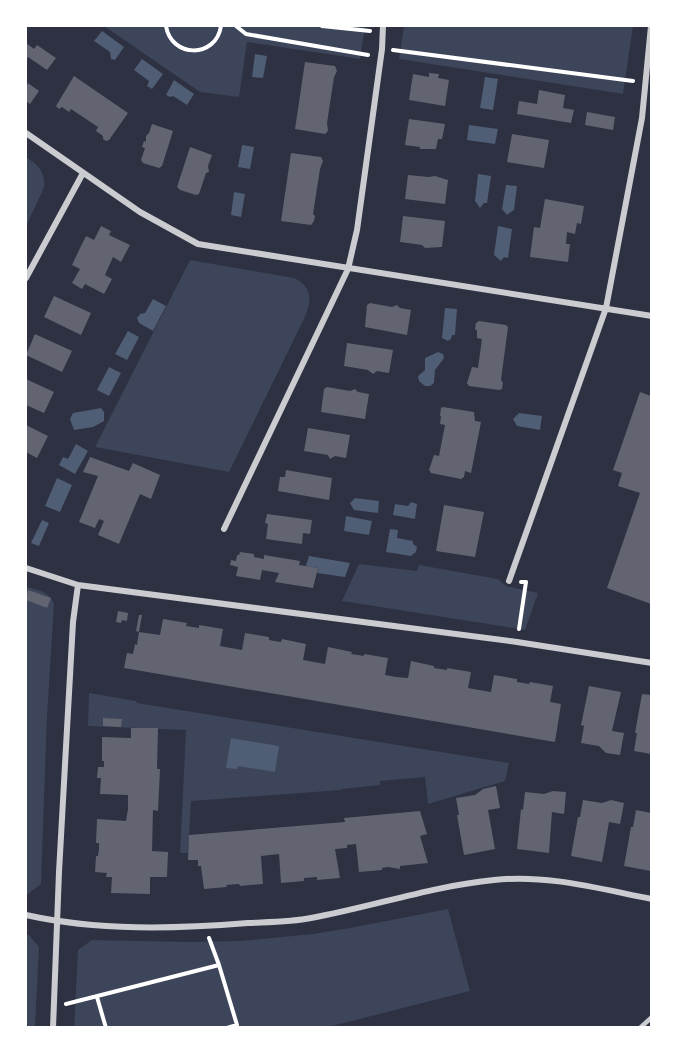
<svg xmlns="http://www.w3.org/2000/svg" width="677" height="1053" font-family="'Fira Sans Condensed',sans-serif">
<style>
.green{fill:#3c4559}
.water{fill:#4f5d75}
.building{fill:#626471}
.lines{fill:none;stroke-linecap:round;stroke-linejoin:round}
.path{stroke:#fff;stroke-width:4}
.service{stroke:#caccd0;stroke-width:4.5}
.minor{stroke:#caccd0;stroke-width:6}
</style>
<rect width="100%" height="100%" fill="#2d3142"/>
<!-- green -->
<path class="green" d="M 104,26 L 365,26 L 360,59 L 247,42 L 239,97 L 200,92 Z
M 404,26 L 633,26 L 623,94 L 399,59 Z
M 26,157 C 38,165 46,172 44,188 L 26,226 Z
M 190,260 L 294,278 C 315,288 311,304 303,321 L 229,472 L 95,447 Z
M 359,564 L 417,571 L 419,565 L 498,579 L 506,586 L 538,593 L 525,630 L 342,601 Z
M 26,587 C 38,590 49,591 54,604 L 47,716 L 41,884 L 28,894 L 26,894 Z
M 89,693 L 136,701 L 137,703 L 509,763 L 505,781 L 428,804 L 425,777 L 380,781 L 380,785 L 342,789 L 341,790 L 191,801 L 188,853 L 180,853 L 186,730 L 88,726 Z
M 448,909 L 470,991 L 328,1027 L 74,1028 L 78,950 L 92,940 L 189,942 L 240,941 L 313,934 L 350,928 Z
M 26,934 L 29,935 L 39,947 L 35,1027 L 26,1027 Z"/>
<!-- water -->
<path class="water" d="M 102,31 L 124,47 L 115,60 L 111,59 L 110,52 L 94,41 Z
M 255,54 L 267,56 L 263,78 L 252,77 Z
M 142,59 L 163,74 L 152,89 L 147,86 L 149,81 L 134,70 Z
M 485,77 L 498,79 L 493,110 L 480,108 Z
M 174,80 L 194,94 L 187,105 L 173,96 L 170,97 L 166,95 Z
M 469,125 L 498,129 L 495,144 L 467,140 Z
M 242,145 L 254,147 L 250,169 L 238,167 Z
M 478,174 L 491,176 L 487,203 L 484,203 L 480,208 L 475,201 Z
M 506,185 L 517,186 L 514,210 L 507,215 L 502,209 Z
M 234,192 L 245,194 L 241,217 L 231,215 Z
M 498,226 L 512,229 L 508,258 L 504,257 L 501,261 L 494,255 Z
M 153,299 L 166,306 L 153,331 L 139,323 L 137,318 L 140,314 L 145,313 Z
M 445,308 L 457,309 L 455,335 L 452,335 L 451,339 L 448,341 L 442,338 Z
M 128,331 L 139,337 L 127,360 L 115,354 Z
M 438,352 L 443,354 L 444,358 L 435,370 L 434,383 L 430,386 L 425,386 L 419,381 L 418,376 L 425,370 L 425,358 Z
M 109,367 L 121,373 L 109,396 L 97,390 Z
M 101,408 L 104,412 L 104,421 L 93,427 L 74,430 L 70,419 L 73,413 Z
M 519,413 L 542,416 L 540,430 L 517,426 L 513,419 Z
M 76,444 L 88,451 L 75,474 L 59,465 L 63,457 L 68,459 Z
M 57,478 L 72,485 L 60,512 L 45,506 Z
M 355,498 L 379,501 L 378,513 L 354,510 L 350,503 Z
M 411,502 L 417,504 L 415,519 L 393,515 L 395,504 L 408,506 Z
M 346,516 L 372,521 L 369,535 L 344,531 Z
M 42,520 L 49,523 L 39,546 L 31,543 Z
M 390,529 L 398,530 L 397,538 L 413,541 L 413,544 L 417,547 L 416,552 L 411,556 L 386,552 Z
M 309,556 L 350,563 L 345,577 L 317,573 L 318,568 L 306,566 Z
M 231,738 L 279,746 L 275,772 L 238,766 L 237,769 L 226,768 Z"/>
<!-- building -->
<path class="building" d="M 26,43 L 34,49 L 37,45 L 56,58 L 47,70 L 28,57 L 26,61 Z
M 305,62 L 335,66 L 337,71 L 334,77 L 327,123 L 328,131 L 325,134 L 295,129 Z
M 429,73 L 439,74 L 438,78 L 449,80 L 445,106 L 409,100 L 413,74 L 429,77 Z
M 74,76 L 128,113 L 109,140 L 106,141 L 103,139 L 103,136 L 96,131 L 98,127 L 71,109 L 69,112 L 62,107 L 59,109 L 56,106 Z
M 28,83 L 39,91 L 30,104 L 26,101 L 26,88 Z
M 539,90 L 565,95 L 563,108 L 574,110 L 571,123 L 517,114 L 519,101 L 537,104 Z
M 587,112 L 615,117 L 613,130 L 585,125 Z
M 409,119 L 445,124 L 442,139 L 438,139 L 436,149 L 420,149 L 420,147 L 405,145 Z
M 152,124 L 173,131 L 162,166 L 159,168 L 143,163 L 141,160 L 145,148 L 142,147 L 144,141 L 146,142 L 146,136 L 149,133 Z
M 512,134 L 549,140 L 544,168 L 507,162 Z
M 190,147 L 212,155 L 208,166 L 209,172 L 206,173 L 199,194 L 196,195 L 180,190 L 177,187 Z
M 291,153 L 321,157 L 323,161 L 320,169 L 313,214 L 315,216 L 314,221 L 311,225 L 281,221 Z
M 408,175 L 429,177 L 435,176 L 448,180 L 445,204 L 405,199 Z
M 545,199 L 584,206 L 581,224 L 577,223 L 575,234 L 567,232 L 566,244 L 570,244 L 568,262 L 530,257 L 534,227 L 540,228 Z
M 403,216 L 445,221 L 442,247 L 425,248 L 422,245 L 400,242 Z
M 101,226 L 111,231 L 109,235 L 130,245 L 121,262 L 113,257 L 105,275 L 112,279 L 104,294 L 85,284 L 82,289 L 72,283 L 80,269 L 72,265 L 79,250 L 86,236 L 94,240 Z
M 54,296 L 91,313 L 81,335 L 44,317 Z
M 370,303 L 392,307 L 397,305 L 400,308 L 411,310 L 407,335 L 365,327 L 367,305 Z
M 479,321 L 506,325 L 508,327 L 501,380 L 503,383 L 502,389 L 499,390 L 469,386 L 467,383 L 472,367 L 478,368 L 482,339 L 477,338 L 477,331 L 475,329 L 476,323 Z
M 35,334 L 72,351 L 62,372 L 26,355 Z
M 347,343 L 393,350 L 389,373 L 377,371 L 373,374 L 368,370 L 344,366 Z
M 26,379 L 54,392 L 44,413 L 26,405 Z
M 327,387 L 350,391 L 355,389 L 358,392 L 369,394 L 365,419 L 321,412 L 324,389 Z
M 640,392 L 651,396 L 651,604 L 607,588 L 640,493 L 618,486 L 622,473 L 613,470 Z
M 443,407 L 474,412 L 475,421 L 481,422 L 471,473 L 465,471 L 464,477 L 461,479 L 431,473 L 429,470 L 434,455 L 439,456 L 445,425 L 440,424 L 441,417 L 440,415 L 441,408 Z
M 26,425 L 48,436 L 37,458 L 26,452 Z
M 308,428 L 350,435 L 346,458 L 335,456 L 330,459 L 328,455 L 304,451 Z
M 90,457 L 129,471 L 133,463 L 160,475 L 151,499 L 140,494 L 119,544 L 98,535 L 104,521 L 99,519 L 95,528 L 79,522 L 98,476 L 83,472 Z
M 286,470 L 332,478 L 329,500 L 278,491 L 280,477 L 285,477 Z
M 444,505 L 484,512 L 475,557 L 436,551 Z
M 267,514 L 312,520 L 310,534 L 303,533 L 302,544 L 266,539 L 268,524 L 265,523 Z
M 240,552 L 254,554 L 254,557 L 264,559 L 264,555 L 300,561 L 299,565 L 318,568 L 313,588 L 275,582 L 279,573 L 262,570 L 260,580 L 236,576 L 238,567 L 230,565 L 231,560 L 236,561 L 237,555 L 239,555 Z
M 28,590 L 51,598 L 47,608 L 26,600 Z
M 118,611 L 128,613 L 127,621 L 122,620 L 121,623 L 116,622 Z
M 139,615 L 142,615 L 139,632 L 160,635 L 163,619 L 187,623 L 186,626 L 199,628 L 199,625 L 223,629 L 220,646 L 242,650 L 245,633 L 269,637 L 269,640 L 281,642 L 282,639 L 306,644 L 303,660 L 325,664 L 328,647 L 352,652 L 351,654 L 358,655 L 364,656 L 364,654 L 388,658 L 385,675 L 396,677 L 408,678 L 411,661 L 434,666 L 434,668 L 447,670 L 447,668 L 471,672 L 468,688 L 479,690 L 491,692 L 494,675 L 517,679 L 517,682 L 529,684 L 530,682 L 553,686 L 550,702 L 561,704 L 555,742 L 124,668 L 127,653 L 133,654 L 135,644 L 137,645 L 139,632 L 136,631 Z
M 589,686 L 621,692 L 612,731 L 624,733 L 620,755 L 606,753 L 599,746 L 581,743 L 584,726 L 581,725 Z
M 642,694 L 651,695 L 651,754 L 634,751 L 637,733 L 635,733 Z
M 103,718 L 122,719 L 121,727 L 103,726 Z
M 131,728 L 158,728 L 157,769 L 160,769 L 158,811 L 153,810 L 152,851 L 168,852 L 167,877 L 150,877 L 150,894 L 111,893 L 112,877 L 106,877 L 107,873 L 95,872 L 96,856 L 98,856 L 99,849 L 99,843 L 96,843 L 97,819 L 126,821 L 128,809 L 128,795 L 100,794 L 101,778 L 97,778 L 98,767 L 104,767 L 104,761 L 102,761 L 102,737 L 131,738 Z
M 496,786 L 500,808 L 488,810 L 495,849 L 464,855 L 457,815 L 459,815 L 456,798 L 475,795 L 483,789 Z
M 553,791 L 566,792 L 564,814 L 552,812 L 549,853 L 517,849 L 521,809 L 523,810 L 525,792 L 544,794 Z
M 583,800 L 602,803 L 611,800 L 624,803 L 620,824 L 609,822 L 602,862 L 571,856 L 578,817 L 580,817 Z
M 636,810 L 651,813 L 651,871 L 624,866 L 631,827 L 633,827 Z
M 420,811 L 427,834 L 420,836 L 428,863 L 400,866 L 400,869 L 388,867 L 382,868 L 382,870 L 359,872 L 356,844 L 347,845 L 347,848 L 335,849 L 340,878 L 317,880 L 317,877 L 304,878 L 304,881 L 281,883 L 279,854 L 261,856 L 263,884 L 240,886 L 239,884 L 226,885 L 227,887 L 204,889 L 201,866 L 198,866 L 198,860 L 188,860 L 189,835 L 345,822 L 344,818 Z"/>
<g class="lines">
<!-- path -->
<path class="path" d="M 166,26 C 171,58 216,59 221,26
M 236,26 L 246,34 L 368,55
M 322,26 L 370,31
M 393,50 L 633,81
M 519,629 L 526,582 L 521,582
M 209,938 L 219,965
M 97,997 L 106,1028
M 66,1004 L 219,965 L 237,1025 L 227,1028"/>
<!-- service -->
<path class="service" d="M 640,1028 L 652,1017"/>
<!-- minor -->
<path class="minor" d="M 26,133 L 140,212 L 198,244 L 652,316
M 26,278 L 83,173
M 224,529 L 348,269 L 357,230 L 382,49 L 383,26
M 26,568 L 78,585 L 517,642 L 652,663
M 509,581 L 606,308 L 642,118 L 651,26
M 26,915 C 98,931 174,929 248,923 C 269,922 291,922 311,918 C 372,907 432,886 494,880 C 547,874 600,889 652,899
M 53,1028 L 59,872 L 73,622 L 78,585"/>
</g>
<!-- border -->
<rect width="677" height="1053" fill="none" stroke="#ffffff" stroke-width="54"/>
</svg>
